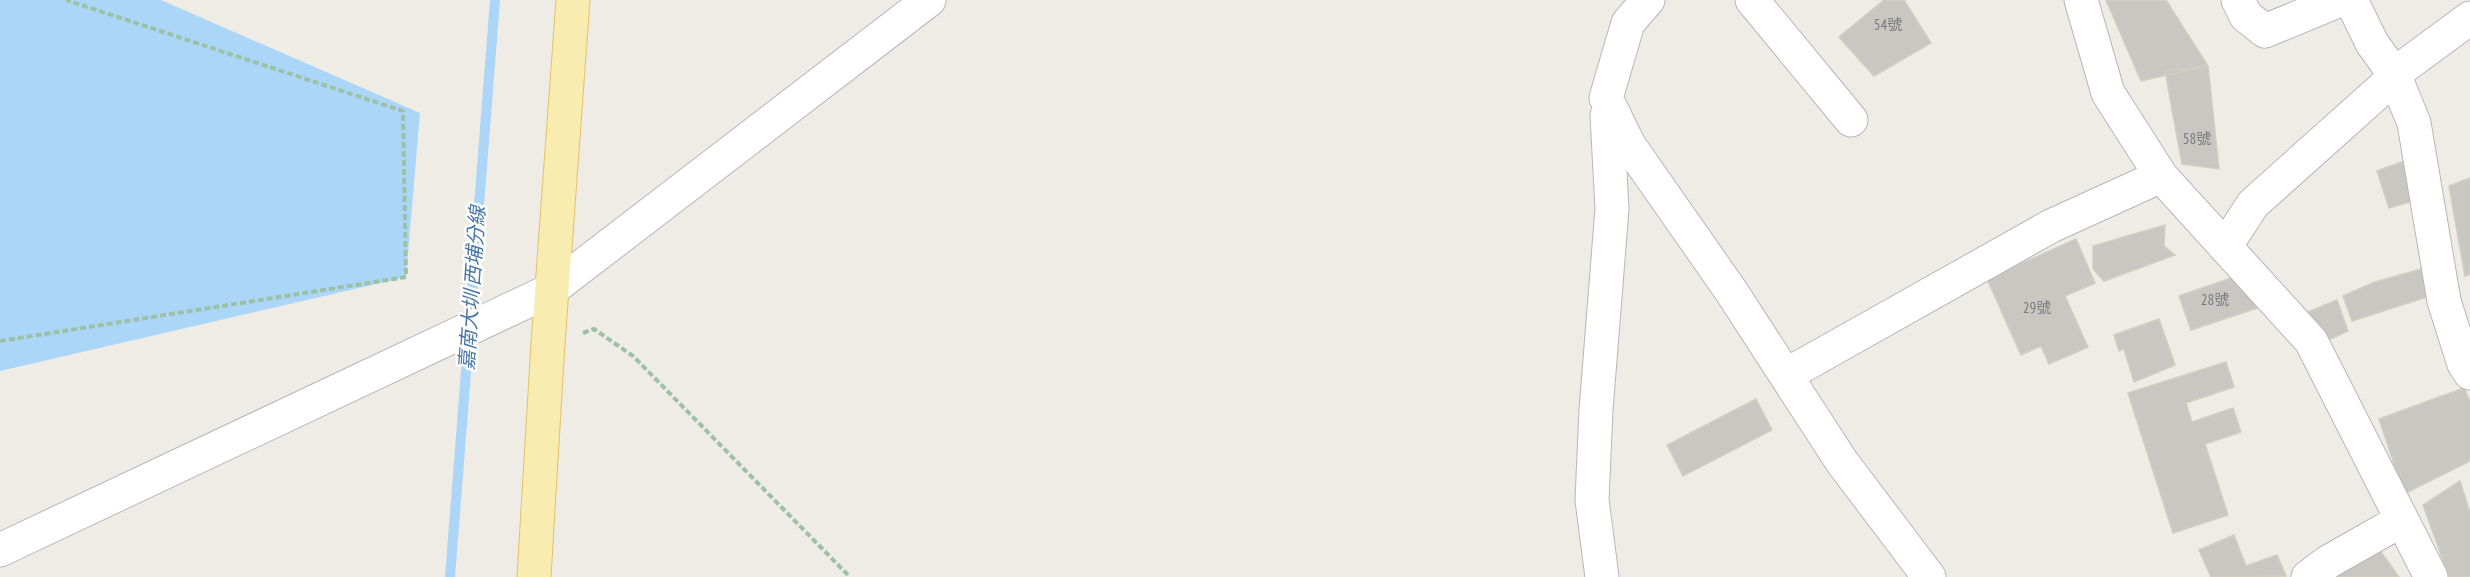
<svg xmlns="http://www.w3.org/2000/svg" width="2470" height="577" font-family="'PT Sans Narrow','Noto Sans TC',sans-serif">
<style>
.water{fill:#abd6f7}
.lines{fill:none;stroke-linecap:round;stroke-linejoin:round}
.stream{stroke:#abd6f7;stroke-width:10}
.building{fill:#c9c7c2;stroke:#d2cdc4;stroke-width:1.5}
.minor-casing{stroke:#b5b7ba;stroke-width:35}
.major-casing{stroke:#e5c166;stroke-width:35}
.path{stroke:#9cc1a6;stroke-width:4;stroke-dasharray:6 3;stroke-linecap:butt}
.minor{stroke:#fff;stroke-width:33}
.major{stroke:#f8ecb0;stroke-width:33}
.labels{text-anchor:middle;stroke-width:5;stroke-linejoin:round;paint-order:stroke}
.number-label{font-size:15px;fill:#787a7c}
.water-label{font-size:20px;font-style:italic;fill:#4978a8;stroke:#fff}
</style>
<rect width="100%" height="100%" fill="#eeece5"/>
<!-- water -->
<path class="water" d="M 0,0 L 161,0 L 420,113 L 406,277 L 0,371 Z"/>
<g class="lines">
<!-- stream -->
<path class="stream" d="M 450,577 L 495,0"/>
</g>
<!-- building -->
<path class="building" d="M 1884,0 L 1904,0 L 1931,43 L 1874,76 L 1839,37 Z
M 2106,0 L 2166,0 L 2208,66 L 2141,81 Z
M 2208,66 L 2219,169 L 2182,164 L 2165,71 Z
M 2407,160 L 2420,199 L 2389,208 L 2377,171 Z
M 2470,178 L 2470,274 L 2465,276 L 2449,186 Z
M 2165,225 L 2164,246 L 2175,255 L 2104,281 L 2093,269 L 2093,246 Z
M 2076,239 L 2095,283 L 2065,296 L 2088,347 L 2049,364 L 2041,346 L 2021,355 L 1987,279 Z
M 2429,267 L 2433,295 L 2352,321 L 2343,296 L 2375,282 Z
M 2240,275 L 2260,307 L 2191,330 L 2179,296 Z
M 2337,300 L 2348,331 L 2322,343 L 2308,312 Z
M 2159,319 L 2175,365 L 2134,382 L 2124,349 L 2119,351 L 2114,335 Z
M 2226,362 L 2234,387 L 2186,403 L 2192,422 L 2233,408 L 2241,432 L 2205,444 L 2228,515 L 2173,533 L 2128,393 Z
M 2464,388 L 2470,401 L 2470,461 L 2402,495 L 2404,493 L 2379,419 Z
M 1756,399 L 1772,430 L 1683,476 L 1667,445 Z
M 2460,481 L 2470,513 L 2470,577 L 2449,577 L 2423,505 Z
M 2234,535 L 2246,566 L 2277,555 L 2286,576 L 2211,577 L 2199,550 Z
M 2374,542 L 2399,577 L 2325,577 Z"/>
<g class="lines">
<defs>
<path id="minor" d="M 1648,0 L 1628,23 L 1606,98 L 1629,145 L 1731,291 L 1842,462 L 1929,577
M 1752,0 L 1851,120
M 2081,0 L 2108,93 L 2161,176 L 2311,341 L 2431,577
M 2238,0 L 2246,16 L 2265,31 L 2340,0
M 2351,0 L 2372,43 L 2394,74 L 2414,123 L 2444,301 L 2464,364 L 2470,373
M 2225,247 L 2253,204 L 2386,85 L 2394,74 L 2470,18
M 1786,375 L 2051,226 L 2161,176
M 0,550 L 551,290 L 929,0
M 1602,577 L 1592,500 L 1596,410 L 1612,209 L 1607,115
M 2308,577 L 2328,562 L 2402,520"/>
<path id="major" d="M 534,577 L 548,343 L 573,0"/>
</defs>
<!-- minor casing -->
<use href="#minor" class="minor-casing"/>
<!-- major casing -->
<use href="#major" class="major-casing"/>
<!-- path -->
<path class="path" d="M 583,333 L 594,329 L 633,356 L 850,577
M 0,341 L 406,277 L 403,111 L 66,0"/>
<!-- minor -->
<use href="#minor" class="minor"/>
<!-- major -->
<use href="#major" class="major"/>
</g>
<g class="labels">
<!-- number labels -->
<g class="number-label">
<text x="1888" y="30">54號</text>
<text x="2197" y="144">58號</text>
<text x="2215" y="305">28號</text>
<text x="2037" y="313">29號</text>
</g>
<!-- water labels -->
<g class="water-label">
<text transform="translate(472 288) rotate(-86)" y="7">嘉南大圳 西埔分線</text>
</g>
</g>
</svg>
